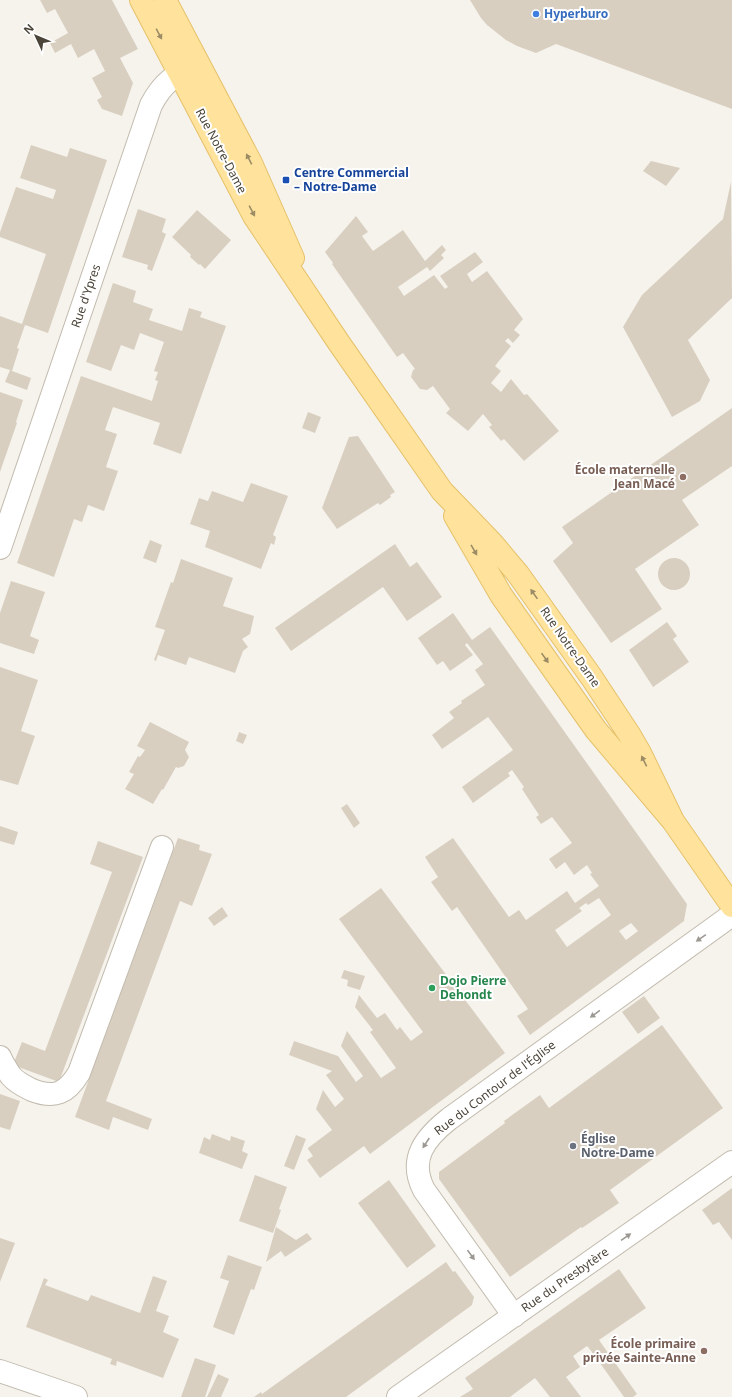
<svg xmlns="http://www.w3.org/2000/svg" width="732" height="1397" font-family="'Noto Sans',sans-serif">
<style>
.building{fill:#d8cfc1;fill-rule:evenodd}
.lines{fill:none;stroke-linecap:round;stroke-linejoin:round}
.minor-casing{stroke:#c2bbae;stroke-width:24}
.major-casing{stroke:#e6c16a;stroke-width:24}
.minor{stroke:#fff;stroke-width:22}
.major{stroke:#ffe39c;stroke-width:22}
.oneway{fill:#9c8c66}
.oneway2{fill:#9c9892}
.shop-dot{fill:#3f7fe0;stroke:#fff;stroke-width:1.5}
.transit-dot{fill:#1a4fb4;stroke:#fff;stroke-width:1.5}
.education-dot{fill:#8d6e63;stroke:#fff;stroke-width:1.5}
.leisure-dot{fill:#2e9e5b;stroke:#fff;stroke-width:1.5}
.worship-dot{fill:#6b7280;stroke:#fff;stroke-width:1.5}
.labels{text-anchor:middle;stroke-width:4;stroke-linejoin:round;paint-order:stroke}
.shop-label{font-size:12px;font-weight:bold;fill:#366cbe;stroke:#fff;text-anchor:start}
.street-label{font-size:12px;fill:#4b4439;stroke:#fff}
.transit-label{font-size:12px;font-weight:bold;fill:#164399;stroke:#fff;text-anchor:start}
.education-label{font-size:12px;font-weight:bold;fill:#785e54;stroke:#fff;text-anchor:end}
.leisure-label{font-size:12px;font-weight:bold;fill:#27864d;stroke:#fff;text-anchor:start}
.worship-label{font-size:12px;font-weight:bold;fill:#5b616d;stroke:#fff;text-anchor:start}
</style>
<rect width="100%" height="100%" fill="#f6f3ec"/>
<!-- building -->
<path class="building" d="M 40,0 L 112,0 L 138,49 L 120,58 L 133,83 L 122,116 L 102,109 L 97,100 L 102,97 L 92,78 L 105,71 L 94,49 L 78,58 L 71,44 L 55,53 L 50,43 L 68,33 L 55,9 L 47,13 Z
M 470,0 L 732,0 L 732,109 L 556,44 L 536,53 L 517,46 L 506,40 L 487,25 L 481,18 Z
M 31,145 L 67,157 L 70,148 L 107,160 L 48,333 L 25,325 L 17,348 L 19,349 L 12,371 L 31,378 L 27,390 L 5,382 L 10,370 L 0,367 L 0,316 L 22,324 L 46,254 L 0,237 L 0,232 L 16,187 L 53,199 L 56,190 L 20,178 Z
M 651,161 L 680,168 L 666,186 L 643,171 Z
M 731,182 L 732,298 L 688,340 L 710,380 L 700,401 L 672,417 L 623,327 L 642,295 L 723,219 Z
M 138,209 L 166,219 L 162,232 L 166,234 L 152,271 L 147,269 L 148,265 L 122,257 Z
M 197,210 L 231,240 L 205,269 L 200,264 L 199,265 L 190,257 L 191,255 L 172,237 Z
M 356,216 L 368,232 L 362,236 L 373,251 L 403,230 L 425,261 L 442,245 L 446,250 L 441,255 L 444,258 L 430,271 L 427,267 L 398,287 L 404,296 L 434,275 L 445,289 L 448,287 L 440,276 L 475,252 L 483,262 L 467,274 L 472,282 L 487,271 L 523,319 L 514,330 L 520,335 L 513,343 L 508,338 L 505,341 L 511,346 L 495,366 L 501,371 L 491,383 L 501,392 L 511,379 L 524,395 L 527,394 L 559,431 L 524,461 L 504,439 L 501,441 L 489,427 L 492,425 L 483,414 L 468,431 L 446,413 L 450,409 L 433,386 L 427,390 L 420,389 L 411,377 L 413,370 L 415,369 L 403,353 L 397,357 L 332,264 L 333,263 L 325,252 Z
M 113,283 L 136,291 L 133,302 L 153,309 L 149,320 L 182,331 L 189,308 L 202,312 L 200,317 L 226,326 L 181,454 L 153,444 L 160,423 L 113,407 L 105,430 L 117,434 L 106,467 L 118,471 L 104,511 L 88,505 L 82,522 L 74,519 L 54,577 L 17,563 L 81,376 L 152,401 L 158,381 L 155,380 L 158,372 L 154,371 L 164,342 L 140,333 L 134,350 L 121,345 L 111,371 L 86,362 Z
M 0,392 L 23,400 L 16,422 L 17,423 L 0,472 Z
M 732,408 L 732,466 L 682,500 L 699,525 L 635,569 L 662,609 L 611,643 L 553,561 L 573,543 L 562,527 Z
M 308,412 L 321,417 L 315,433 L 302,428 Z
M 358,436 L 395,492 L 390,495 L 391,497 L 380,505 L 378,503 L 337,529 L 322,508 L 349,437 Z
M 251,483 L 288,496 L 273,535 L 276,537 L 274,545 L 271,543 L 261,569 L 205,547 L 210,531 L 190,524 L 199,498 L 208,501 L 212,491 L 243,502 Z
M 150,540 L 162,545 L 156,563 L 143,558 Z
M 395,544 L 410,567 L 417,562 L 442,597 L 407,621 L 383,587 L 291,651 L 275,628 Z
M658 574a16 16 0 1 1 32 0a16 16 0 1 1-32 0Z
M 181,559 L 233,578 L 223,606 L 254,616 L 250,634 L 242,639 L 248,647 L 243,651 L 235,673 L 189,657 L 186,665 L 158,655 L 156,661 L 154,660 L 165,630 L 155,627 L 171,582 L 173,583 Z
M 11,581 L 45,592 L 30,636 L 39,640 L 34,654 L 0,643 L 0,613 Z
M 453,613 L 472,640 L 490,627 L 687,904 L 684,921 L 530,1035 L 517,1016 L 528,1009 L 457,907 L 452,911 L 431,882 L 438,877 L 425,857 L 453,838 L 509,917 L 519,910 L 526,920 L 567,891 L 575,903 L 599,886 L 590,874 L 592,873 L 587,865 L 574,875 L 565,862 L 556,869 L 549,859 L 572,843 L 552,817 L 541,824 L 536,817 L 539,815 L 522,789 L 524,787 L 512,770 L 508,773 L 510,776 L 473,803 L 462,787 L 513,750 L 488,717 L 442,749 L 432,735 L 454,718 L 449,712 L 462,703 L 461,701 L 485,685 L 475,670 L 483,664 L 467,643 L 465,645 L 473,655 L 450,671 L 443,661 L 437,665 L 418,638 ZM 599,898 L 611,915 L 567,947 L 555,930 L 582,911 L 579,908 L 586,903 L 588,905 ZM 631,923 L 638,931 L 626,940 L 619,931 Z
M 667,622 L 677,636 L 673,639 L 689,662 L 653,687 L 629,650 Z
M 0,667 L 38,680 L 21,731 L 35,736 L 18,785 L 0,780 Z
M 150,722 L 189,742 L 185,750 L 189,757 L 184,766 L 178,768 L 176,767 L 163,790 L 162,789 L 153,804 L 125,789 L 134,774 L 129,772 L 138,756 L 140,757 L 145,750 L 137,746 Z
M 239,732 L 247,735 L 243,744 L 236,741 Z
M 347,804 L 360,823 L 354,828 L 341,808 Z
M 0,826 L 18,832 L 14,845 L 0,841 Z
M 178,838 L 200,845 L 199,850 L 212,854 L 192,906 L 180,901 L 106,1101 L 152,1119 L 148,1130 L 113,1117 L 109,1130 L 75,1117 Z
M 98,841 L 143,857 L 59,1082 L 13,1065 L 22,1042 L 45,1051 L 112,872 L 90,864 Z
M 381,888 L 505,1053 L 370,1154 L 364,1146 L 320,1178 L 307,1160 L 313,1156 L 308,1149 L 308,1148 L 332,1130 L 316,1109 L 323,1090 L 335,1107 L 344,1099 L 326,1075 L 332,1071 L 289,1055 L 294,1041 L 338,1056 L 356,1082 L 363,1076 L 341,1046 L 347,1031 L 381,1078 L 396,1068 L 370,1032 L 373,1030 L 355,1007 L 359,995 L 377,1018 L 385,1013 L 397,1030 L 400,1027 L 411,1041 L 423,1032 L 339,919 Z
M 222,907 L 228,916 L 214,926 L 208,918 Z
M 344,970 L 365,976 L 360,990 L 347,986 L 348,980 L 341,978 Z
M 644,996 L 660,1018 L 638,1034 L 622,1012 Z
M 662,1025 L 723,1108 L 610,1190 L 619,1203 L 582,1228 L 581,1227 L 510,1277 L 439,1179 L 439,1172 L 505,1123 L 504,1121 L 540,1095 L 549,1108 Z
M 0,1094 L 20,1101 L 10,1130 L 0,1127 Z
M 212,1134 L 230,1141 L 231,1136 L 245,1141 L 242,1151 L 248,1154 L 242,1169 L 199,1153 L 204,1137 L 210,1140 Z
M 296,1135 L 306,1139 L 294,1170 L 284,1166 Z
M 255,1175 L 287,1187 L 279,1209 L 281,1210 L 273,1233 L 239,1221 Z
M 389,1180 L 436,1246 L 407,1268 L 358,1203 Z
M 732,1188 L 732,1240 L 719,1222 L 713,1225 L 702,1210 Z
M 276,1227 L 296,1240 L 307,1233 L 312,1239 L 285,1257 L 281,1251 L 266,1262 Z
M 0,1238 L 15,1243 L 0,1282 Z
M 228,1255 L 262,1267 L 254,1290 L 251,1289 L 234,1335 L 213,1327 L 229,1281 L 220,1278 Z
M 446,1262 L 453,1272 L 455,1271 L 474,1297 L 472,1305 L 346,1397 L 254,1397 L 261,1392 L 262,1394 Z
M 619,1269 L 646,1308 L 599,1340 L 637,1394 L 633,1397 L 624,1397 L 600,1363 L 596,1362 L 591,1356 L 592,1352 L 587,1346 L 573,1356 L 580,1367 L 566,1377 L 581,1397 L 550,1397 L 535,1378 L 510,1397 L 460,1397 L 473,1389 L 465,1378 Z
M 153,1276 L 167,1281 L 156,1311 L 169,1316 L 163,1332 L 179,1339 L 163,1378 L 117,1361 L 116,1366 L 110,1364 L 112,1359 L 26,1327 L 44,1278 L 48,1280 L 45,1285 L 88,1301 L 91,1295 L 140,1313 Z
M 195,1358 L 216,1365 L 205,1397 L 181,1397 Z
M 218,1374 L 229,1379 L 221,1397 L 207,1397 Z"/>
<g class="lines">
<defs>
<path id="minor" d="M 0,548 L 151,105 C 163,82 174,76 196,64
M 0,1057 C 3,1064 7,1070 11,1076 C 17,1083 24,1086 32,1090 C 55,1099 67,1093 79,1073 L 162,847
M 514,1316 L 424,1190 C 408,1159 425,1138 449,1119 L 732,915
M 0,1371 L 76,1397
M 398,1397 L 732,1162"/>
<path id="major" d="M 141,0 L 254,216 L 339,343 L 442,491 L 492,543 L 518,574 L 592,678 L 629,734 L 640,753 L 673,821
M 165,0 L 251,163 L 293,258
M 455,516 L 501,595 L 541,652 L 596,730 L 673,821 L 732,906"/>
</defs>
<!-- minor casing -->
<use href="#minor" class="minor-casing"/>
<!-- major casing -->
<use href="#major" class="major-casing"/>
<!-- minor -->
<use href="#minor" class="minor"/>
<!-- major -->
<use href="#major" class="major"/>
</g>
<!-- one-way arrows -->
<defs><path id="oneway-solid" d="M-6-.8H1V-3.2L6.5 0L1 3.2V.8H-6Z"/></defs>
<g class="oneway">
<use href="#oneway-solid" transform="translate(159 34) rotate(62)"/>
<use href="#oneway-solid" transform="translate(249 159) rotate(-117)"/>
<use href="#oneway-solid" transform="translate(252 211) rotate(62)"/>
<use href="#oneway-solid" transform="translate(474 550) rotate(60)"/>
<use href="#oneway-solid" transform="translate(534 594) rotate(-125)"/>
<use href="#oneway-solid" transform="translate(545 658) rotate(55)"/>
<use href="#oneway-solid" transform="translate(644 761) rotate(-116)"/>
</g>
<g class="oneway2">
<use href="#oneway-solid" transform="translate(701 938) rotate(145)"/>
<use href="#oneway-solid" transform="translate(595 1014) rotate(144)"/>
<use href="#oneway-solid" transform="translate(426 1143) rotate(123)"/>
<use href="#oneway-solid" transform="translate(626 1237) rotate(-35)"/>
<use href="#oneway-solid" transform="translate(471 1255) rotate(54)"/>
</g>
<!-- markers -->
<circle class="shop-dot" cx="536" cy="14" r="4"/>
<rect class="transit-dot" x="282" y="176" width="8" height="8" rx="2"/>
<g class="education-dot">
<circle cx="683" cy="477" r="4"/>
<circle cx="704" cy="1351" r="4"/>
</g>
<circle class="leisure-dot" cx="432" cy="988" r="4"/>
<circle class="worship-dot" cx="573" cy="1146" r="4"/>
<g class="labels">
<!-- shop labels -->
<g class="shop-label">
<text x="544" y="18">Hyperburo</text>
</g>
<!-- street labels -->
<g class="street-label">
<text transform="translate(221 151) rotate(62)" y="4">Rue Notre-Dame</text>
<text transform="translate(86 296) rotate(-71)" y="4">Rue d'Ypres</text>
<text transform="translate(570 647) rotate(55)" y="4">Rue Notre-Dame</text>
<text transform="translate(495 1088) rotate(-37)" y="4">Rue du Contour de l'Église</text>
<text transform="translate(565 1280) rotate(-35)" y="4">Rue du Presbytère</text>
</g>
<!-- transit labels -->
<g class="transit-label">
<text x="294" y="177">Centre Commercial<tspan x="294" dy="14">– Notre-Dame</tspan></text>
</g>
<!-- education labels -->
<g class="education-label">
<text x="675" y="474">École maternelle<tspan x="675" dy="14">Jean Macé</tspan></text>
<text x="696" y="1348">École primaire<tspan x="696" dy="14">privée Sainte-Anne</tspan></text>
</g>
<!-- leisure labels -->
<g class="leisure-label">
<text x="440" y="985">Dojo Pierre<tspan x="440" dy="14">Dehondt</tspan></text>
</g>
<!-- worship labels -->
<g class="worship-label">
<text x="581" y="1143">Église<tspan x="581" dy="14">Notre-Dame</tspan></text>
</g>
</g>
<!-- north arrow -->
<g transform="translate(36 36) rotate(314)" stroke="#ffffff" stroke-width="3" paint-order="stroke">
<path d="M0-3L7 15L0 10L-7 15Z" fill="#4b4439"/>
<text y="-6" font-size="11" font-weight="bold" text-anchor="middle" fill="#4b4439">N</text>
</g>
</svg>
